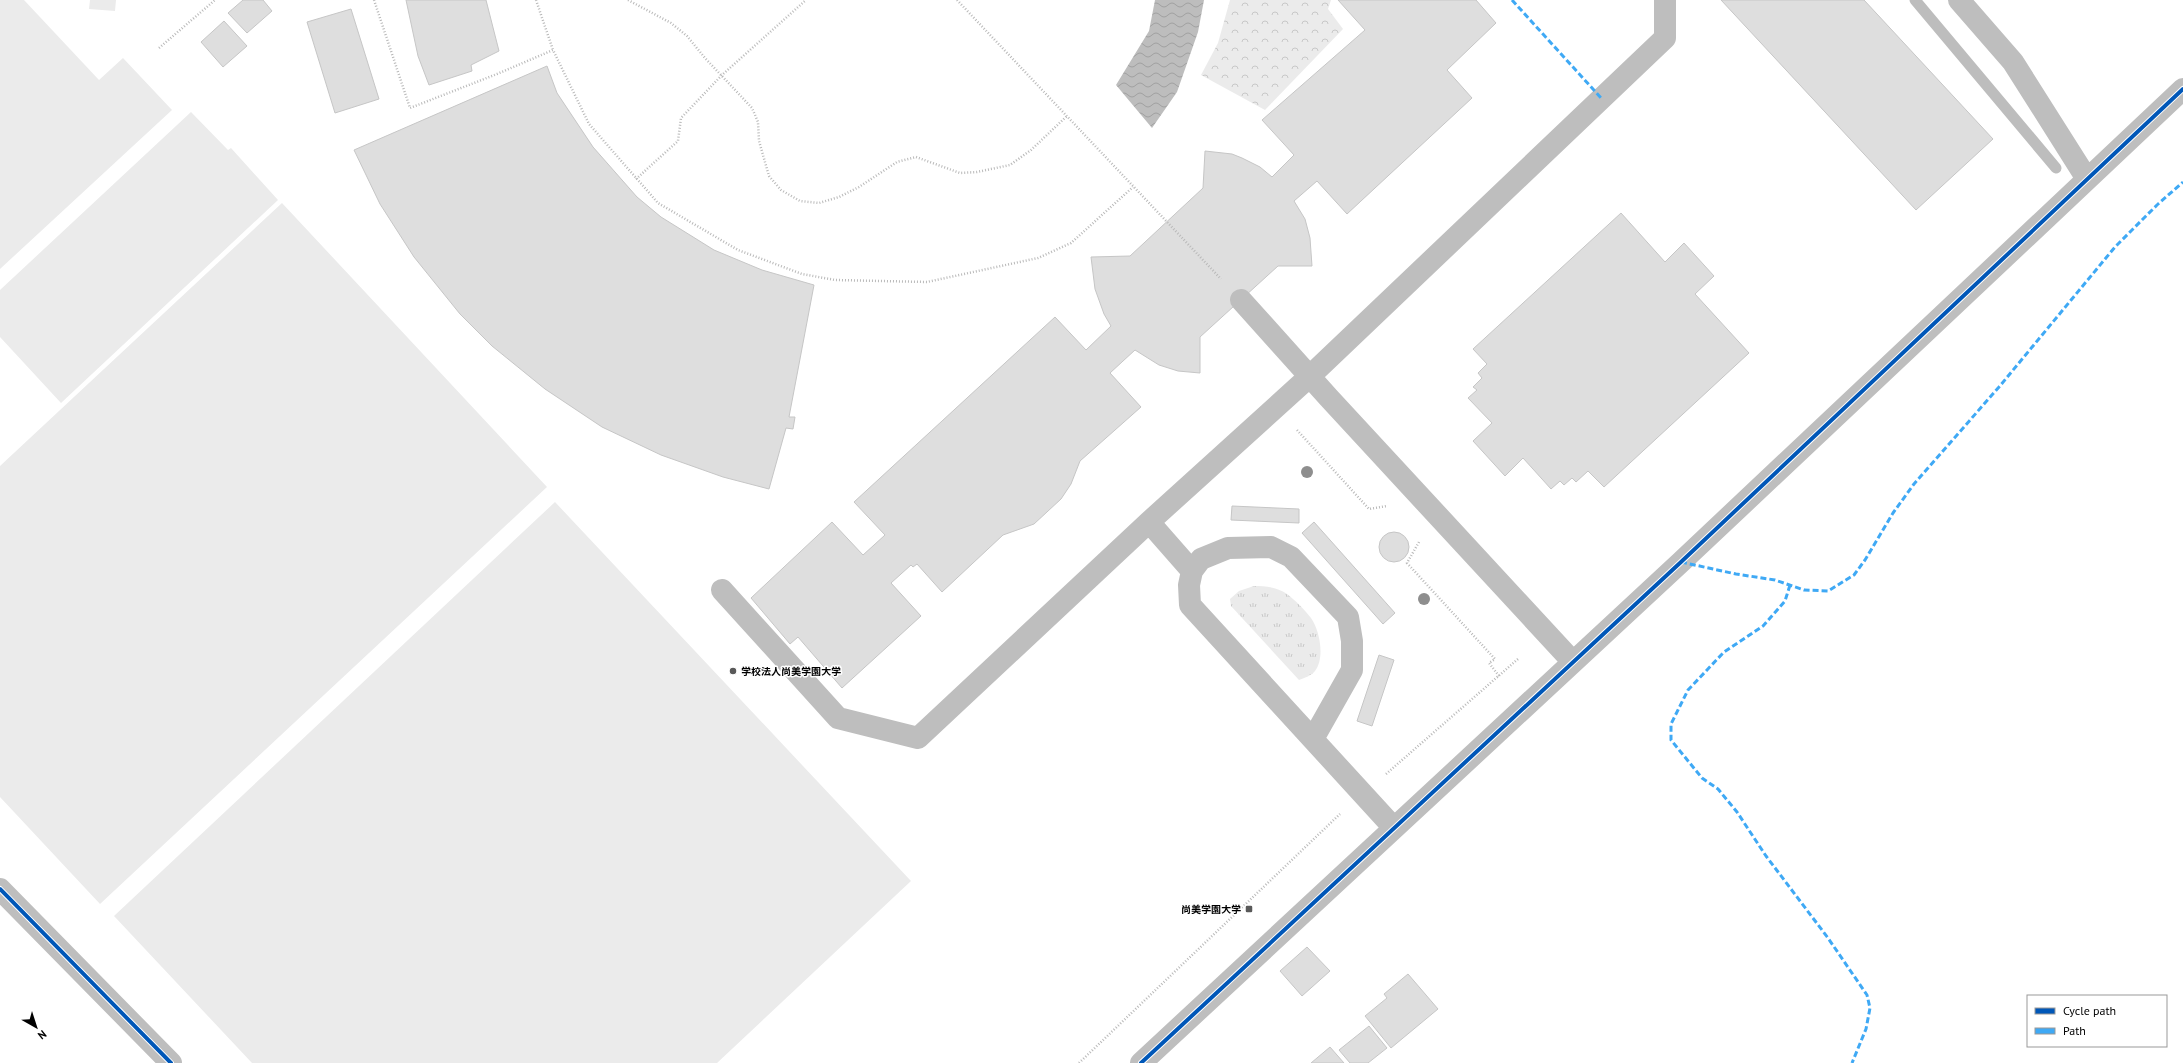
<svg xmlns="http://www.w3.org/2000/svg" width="2183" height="1063" font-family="'PT Sans','Noto Sans JP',sans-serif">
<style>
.grass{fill:url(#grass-tufts)}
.forest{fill:url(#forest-crowns)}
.park{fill:#ebebeb}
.water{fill:url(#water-waves)}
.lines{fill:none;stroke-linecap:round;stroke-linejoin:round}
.stream{stroke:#bdbdbd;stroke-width:11}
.building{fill:#dedede;stroke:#c6c6c6}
.path{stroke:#b9b9b9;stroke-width:2.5;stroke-dasharray:1 2;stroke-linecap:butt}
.minor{stroke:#bebebe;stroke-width:22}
.quiet{stroke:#3fa9f5;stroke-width:3;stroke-dasharray:6 3;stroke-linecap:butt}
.cycleway-casing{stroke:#fff;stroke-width:6}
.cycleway{stroke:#0057b8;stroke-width:4}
.tree{fill:#8e8e8e}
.poi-dot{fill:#595959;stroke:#fff;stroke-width:1.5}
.labels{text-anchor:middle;stroke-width:3;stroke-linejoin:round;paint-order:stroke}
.poi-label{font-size:10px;font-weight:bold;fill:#000;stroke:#fff;text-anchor:start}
</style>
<defs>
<pattern id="grass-tufts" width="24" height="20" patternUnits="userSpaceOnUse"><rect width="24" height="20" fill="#ebebeb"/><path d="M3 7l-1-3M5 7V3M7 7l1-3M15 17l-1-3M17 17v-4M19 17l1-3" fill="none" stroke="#c8c8c8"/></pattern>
<pattern id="forest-crowns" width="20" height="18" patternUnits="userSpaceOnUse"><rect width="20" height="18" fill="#ebebeb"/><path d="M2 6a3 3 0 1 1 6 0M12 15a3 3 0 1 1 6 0" fill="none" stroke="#c8c8c8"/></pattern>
<pattern id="water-waves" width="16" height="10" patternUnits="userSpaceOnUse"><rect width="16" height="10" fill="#bdbdbd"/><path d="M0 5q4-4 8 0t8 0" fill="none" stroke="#a1a1a1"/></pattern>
</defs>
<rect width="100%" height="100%" fill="#fff"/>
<!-- grass -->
<path class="grass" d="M 1254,586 C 1265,586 1277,587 1287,594 C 1295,600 1305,610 1311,618 C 1320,631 1325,658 1315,671 C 1311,676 1304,678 1299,680 L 1231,606 L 1230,599 L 1239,591 Z"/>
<!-- forest -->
<path class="forest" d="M 1230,0 L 1331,0 L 1328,9 L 1343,29 L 1265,110 L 1201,75 L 1218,43 Z"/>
<!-- park -->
<path class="park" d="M 0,0 L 24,0 L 99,80 L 123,58 L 172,110 L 0,269 Z
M 90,0 L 116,0 L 115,11 L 89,9 Z
M 191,112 L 228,150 L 231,148 L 278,200 L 61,403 L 0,337 L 0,290 Z
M 282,203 L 547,487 L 100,904 L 0,797 L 0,466 Z
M 555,502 L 911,881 L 717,1063 L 252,1063 L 114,916 Z"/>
<!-- water -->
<path class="water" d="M 1155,0 L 1204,0 L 1198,32 L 1177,92 L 1152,128 L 1116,85 L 1149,31 Z"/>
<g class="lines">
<!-- stream -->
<path class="stream" d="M 1915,0 L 2056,168"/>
</g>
<!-- building -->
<path class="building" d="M 243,0 L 263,0 L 272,11 L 247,33 L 228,13 Z
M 406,0 L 486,0 L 499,51 L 471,65 L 472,71 L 429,85 L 418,56 Z
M 1338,0 L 1476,0 L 1496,23 L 1447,70 L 1472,98 L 1347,214 L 1317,181 L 1294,201 L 1305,219 L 1310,238 L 1312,266 L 1278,266 L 1200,337 L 1200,373 L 1178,371 L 1159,365 L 1135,350 L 1110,373 L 1141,407 L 1080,461 L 1071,484 L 1061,499 L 1034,524 L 1003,535 L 942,592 L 917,564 L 913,567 L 911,565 L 891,583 L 921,616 L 842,688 L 798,637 L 790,644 L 751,598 L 832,522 L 863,555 L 885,535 L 854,502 L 1055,317 L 1086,350 L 1111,326 L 1104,314 L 1095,289 L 1091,257 L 1130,256 L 1203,188 L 1205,151 L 1232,154 L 1242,158 L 1260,167 L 1272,177 L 1294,155 L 1262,120 L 1365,30 Z
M 1721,0 L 1864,0 L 1993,139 L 1916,210 Z
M 351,9 L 379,99 L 335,113 L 307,22 Z
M 224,21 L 247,46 L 223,67 L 201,42 Z
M 547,66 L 557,93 L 593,147 L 637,197 L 661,217 L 714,250 L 762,270 L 814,285 L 789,417 L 795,417 L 793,429 L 786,428 L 769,489 L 723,477 L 661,455 L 602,427 L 545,389 L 492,346 L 460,314 L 414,257 L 380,204 L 354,150 Z
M 1621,213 L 1665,262 L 1684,243 L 1714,276 L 1695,294 L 1749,353 L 1604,487 L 1588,471 L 1576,482 L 1572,478 L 1564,485 L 1560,481 L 1551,489 L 1523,458 L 1505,476 L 1473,441 L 1492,423 L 1468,398 L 1477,390 L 1473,387 L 1482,378 L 1478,373 L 1487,364 L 1473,349 Z
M 1232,506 L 1299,509 L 1299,523 L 1231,520 Z
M 1314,522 L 1395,613 L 1383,624 L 1302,533 Z
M1379 547a15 15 0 1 1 30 0a15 15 0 1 1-30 0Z
M 1379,655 L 1394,660 L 1372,726 L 1357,721 Z
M 1307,947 L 1330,971 L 1302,996 L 1280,971 Z
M 1408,974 L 1438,1009 L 1391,1048 L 1365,1016 L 1387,998 L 1384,994 Z
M 1369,1026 L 1387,1048 L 1368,1063 L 1350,1063 L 1339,1050 Z
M 1330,1047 L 1344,1063 L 1311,1063 Z"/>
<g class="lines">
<!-- path -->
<path class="path" d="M 374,0 L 410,108 L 497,74 L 553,50 L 589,124 L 658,203 L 738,250 L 802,274 L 835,280 L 927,282 L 1038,258 L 1071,243 L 1133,187
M 536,0 L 553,50
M 628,0 L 671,23 L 687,36 L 705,58 L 752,108 L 758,122 L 759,141 L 769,176 L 781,190 L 800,201 L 819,203 L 839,197 L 859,187 L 897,162 L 916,157 L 960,173 L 977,172 L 1010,165 L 1031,150 L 1067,116
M 957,0 L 1221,279
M 159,48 L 215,0
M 636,179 L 678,141 L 681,118 L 722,75 L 806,0
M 1297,430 L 1369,509 L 1387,506
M 1419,542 L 1407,563 L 1495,659 L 1489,663 L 1499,676
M 1386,774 L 1518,659
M 1079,1063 L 1340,814"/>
<!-- minor -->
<path class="minor" d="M 1959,0 L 2013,62 L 2087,179
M 1241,300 L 1329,398 L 1573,662
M 1149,522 L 1192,571
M 722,590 L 838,718 L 918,738 L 1149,522 L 1309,377 L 1665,38 L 1665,0
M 1313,739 L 1352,670 L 1352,641 L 1348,617 L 1291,557 L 1271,547 L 1228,548 L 1201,559 L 1192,571 L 1189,585 L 1190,605 L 1394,828
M 0,889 L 171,1063
M 1141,1063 L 1681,562 L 2183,89"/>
<!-- quiet -->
<path class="quiet" d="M 1512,0 L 1602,99
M 1681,562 L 1736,574 L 1775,580 L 1804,590 L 1828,591 L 1854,575 L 1865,560 L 1893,513 L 1914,484 L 1999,387 L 2115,247 L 2157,205 L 2183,182
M 1790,585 L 1785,601 L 1763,626 L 1724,652 L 1688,690 L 1671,724 L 1671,740 L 1702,778 L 1718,789 L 1737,812 L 1766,856 L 1828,938 L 1867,995 L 1870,1008 L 1866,1029 L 1852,1063"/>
<defs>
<path id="cycleway" d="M 0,889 L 171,1063
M 1141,1063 L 1681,562 L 2183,89"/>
</defs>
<!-- cycleway casing -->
<use href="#cycleway" class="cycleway-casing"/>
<!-- cycleway -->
<use href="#cycleway" class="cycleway"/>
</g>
<!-- trees -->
<g class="tree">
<circle cx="1307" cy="472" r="6"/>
<circle cx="1424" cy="599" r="6"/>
</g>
<!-- markers -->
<g class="poi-dot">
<circle cx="733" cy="671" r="4"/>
<rect x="1245" y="905" width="8" height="8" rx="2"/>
</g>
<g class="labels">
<!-- poi labels -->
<g class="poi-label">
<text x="741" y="675">学校法人尚美学園大学</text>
<text x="1241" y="913" text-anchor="end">尚美学園大学</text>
</g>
</g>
<!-- legend -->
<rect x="2027" y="995" width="140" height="52" fill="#ffffff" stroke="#999999"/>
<rect x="2035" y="1008" width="20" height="6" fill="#0057b8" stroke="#999999"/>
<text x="2063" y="1015" font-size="12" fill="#000000">Cycle path</text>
<rect x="2035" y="1028" width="20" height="6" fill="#3fa9f5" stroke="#999999"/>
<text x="2063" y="1035" font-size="12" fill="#000000">Path</text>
<!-- north arrow -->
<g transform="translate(36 1027) rotate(141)" stroke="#ffffff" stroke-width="3" paint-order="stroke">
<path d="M0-3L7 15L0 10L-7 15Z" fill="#000000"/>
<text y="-6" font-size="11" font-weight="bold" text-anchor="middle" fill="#000000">N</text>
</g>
</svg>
